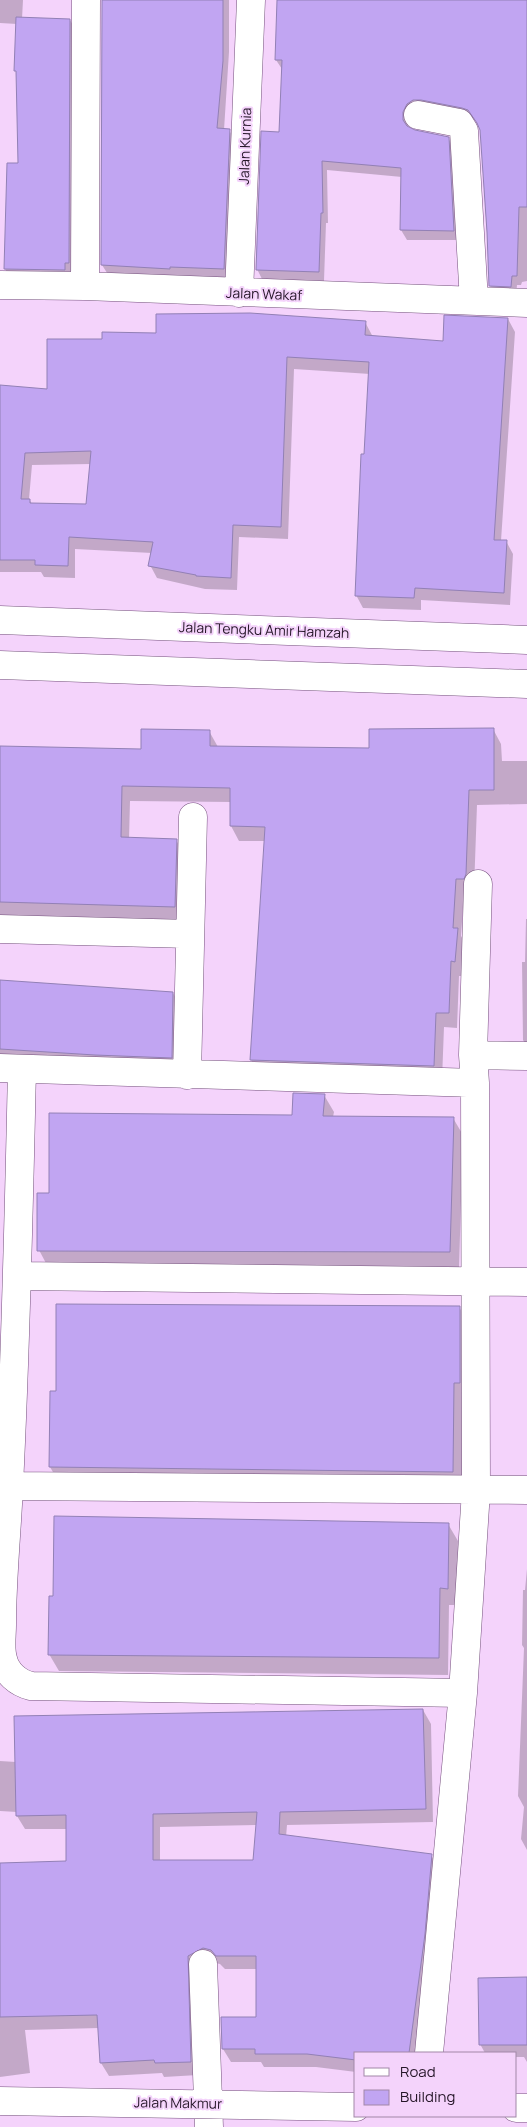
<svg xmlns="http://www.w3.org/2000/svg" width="527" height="2127" font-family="Manrope,sans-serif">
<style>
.shadow{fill:#0003;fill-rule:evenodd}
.building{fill:#c1a5f2;stroke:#9280b5;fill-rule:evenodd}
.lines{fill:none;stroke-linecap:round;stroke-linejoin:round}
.minor-casing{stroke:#75517d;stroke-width:29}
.major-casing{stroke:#75517d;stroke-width:29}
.minor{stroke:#fff;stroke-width:28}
.major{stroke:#fff;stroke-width:28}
.labels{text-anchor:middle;stroke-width:4;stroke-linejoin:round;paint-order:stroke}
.street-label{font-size:14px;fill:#251628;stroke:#f4d3fb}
</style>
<rect width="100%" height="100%" fill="#f4d3fb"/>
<!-- shadow -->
<path class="shadow" d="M 0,0 L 23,0 L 22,19 L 70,20 L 77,32 L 76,275 L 12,281 L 5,269 L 8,164 L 19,164 L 17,74 L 16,71 L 17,24 L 0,23 Z
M 103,0 L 229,0 L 229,52 L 224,130 L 229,130 L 236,142 L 231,280 L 109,276 L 102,265 Z
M 278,0 L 527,0 L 527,281 L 522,282 L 521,285 L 517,285 L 516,296 L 496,295 L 490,286 L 481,130 L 475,120 L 469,117 L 408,122 L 408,128 L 414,131 L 448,138 L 454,148 L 459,240 L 407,240 L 401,230 L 402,177 L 327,170 L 328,223 L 326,223 L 324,281 L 262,279 L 257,269 L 281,133 L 282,69 L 276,60 Z
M 508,319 L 515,332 L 501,541 L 506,541 L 513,554 L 510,605 L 421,600 L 421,610 L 363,608 L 356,595 L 370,374 L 294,369 L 288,539 L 239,537 L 237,590 L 205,589 L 157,578 L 150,565 L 152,553 L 75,549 L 75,578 L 44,577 L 41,572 L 0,572 L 0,386 L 48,390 L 104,340 L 158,334 L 365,322 L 373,337 L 444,343 ZM 91,464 L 87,505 L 32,504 L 29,499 L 32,465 Z
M 493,729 L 501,744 L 502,761 L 527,761 L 527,804 L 477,805 L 474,890 L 472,893 L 464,893 L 461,936 L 466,944 L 463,976 L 459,976 L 457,1028 L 444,1027 L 442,1080 L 260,1075 L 251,1060 L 266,841 L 239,841 L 231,826 L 231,802 L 130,801 L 129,839 L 176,840 L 185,855 L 183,922 L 0,916 L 0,747 L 142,750 L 209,731 L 218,747 L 370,749 Z
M 526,919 L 527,919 L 527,1047 L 523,1040 L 522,962 L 525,962 Z
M 0,981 L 173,993 L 181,1008 L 180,1072 L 0,1063 Z
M 324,1095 L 334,1112 L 333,1117 L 453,1118 L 463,1135 L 459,1268 L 48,1267 L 39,1250 L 50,1194 L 293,1117 Z
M 459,1307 L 469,1324 L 463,1399 L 462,1488 L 60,1484 L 50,1467 L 51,1392 Z
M 448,1524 L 458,1541 L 457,1605 L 449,1605 L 448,1675 L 59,1671 L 49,1654 Z
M 527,1569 L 527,1850 L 521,1839 L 524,1807 L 518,1796 L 524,1648 L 522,1645 L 523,1590 L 525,1590 Z
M 423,1710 L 431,1724 L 433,1822 L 287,1825 L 286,1837 L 431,1855 L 439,1869 L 418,2053 L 356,2053 L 356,2072 L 316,2067 L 264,2067 L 261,2062 L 231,2062 L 223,2049 L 257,2018 L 257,1969 L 225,1969 L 220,1964 L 211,1962 L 198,2075 L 164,2077 L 162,2073 L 109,2076 L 101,2063 L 99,2028 L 25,2030 L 30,2073 L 0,2077 L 0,1865 L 67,1863 L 67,1829 L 25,1829 L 17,1816 L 17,1812 L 0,1811 L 0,1761 L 16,1762 ZM 257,1825 L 255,1862 L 160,1862 L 160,1827 Z
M 527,1978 L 527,2062 L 524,2057 L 516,2057 L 516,2053 L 485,2053 L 480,2044 Z"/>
<!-- building -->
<path class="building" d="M 102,0 L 223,0 L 223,61 L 217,128 L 230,129 L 224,269 L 170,267 L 170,269 L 101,265 Z
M 277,0 L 527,0 L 527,207 L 519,207 L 517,276 L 512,276 L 511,287 L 489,286 L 487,232 L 480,130 L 477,123 L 468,110 L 462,108 L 421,100 L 413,100 L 407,104 L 403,112 L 403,120 L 407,126 L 415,130 L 449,137 L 454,231 L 400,230 L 401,168 L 322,161 L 323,213 L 321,213 L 319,272 L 256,270 L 261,131 L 279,132 L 282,60 L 275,60 Z
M 16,17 L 70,19 L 69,263 L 65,263 L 65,270 L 4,269 L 7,163 L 18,163 L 16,71 L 14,71 Z
M 250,313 L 366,321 L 365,335 L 443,341 L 444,315 L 508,318 L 494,540 L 507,540 L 504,593 L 415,588 L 414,598 L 355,596 L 361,454 L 364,454 L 369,362 L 287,357 L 281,527 L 233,525 L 231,578 L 196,576 L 196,575 L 148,566 L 153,542 L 69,537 L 68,566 L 35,565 L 35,560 L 0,560 L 0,385 L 47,389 L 47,339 L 102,339 L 102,332 L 156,333 L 156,314 ZM 91,451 L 86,504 L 30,503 L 30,499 L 21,499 L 25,453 Z
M 494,728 L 494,790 L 469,790 L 466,874 L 464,879 L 456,879 L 453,928 L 458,928 L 455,962 L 451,961 L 449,1013 L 436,1013 L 434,1066 L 250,1060 L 265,827 L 230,826 L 230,788 L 122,786 L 121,837 L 177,839 L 175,907 L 0,902 L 0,746 L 141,749 L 141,729 L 210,730 L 210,746 L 369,748 L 369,729 Z
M 0,980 L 173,992 L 172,1058 L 95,1055 L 0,1049 Z
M 293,1093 L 325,1094 L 323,1116 L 454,1117 L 450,1252 L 37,1251 L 37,1193 L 49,1193 L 49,1113 L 292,1115 Z
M 56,1304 L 460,1306 L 460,1383 L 454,1383 L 453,1472 L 49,1467 L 50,1391 L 56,1391 Z
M 54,1516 L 449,1523 L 448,1589 L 440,1588 L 439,1658 L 48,1655 L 49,1596 L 53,1596 Z
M 423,1709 L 426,1809 L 280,1812 L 279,1834 L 432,1854 L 425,1934 L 409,2053 L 356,2053 L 356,2060 L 307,2054 L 255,2054 L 255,2049 L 222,2049 L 221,2017 L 256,2017 L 256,1956 L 216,1956 L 211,1950 L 203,1948 L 188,1956 L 191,2062 L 155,2063 L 154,2060 L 100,2063 L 97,2015 L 0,2017 L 0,1863 L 66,1861 L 66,1815 L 16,1816 L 14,1716 ZM 257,1812 L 253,1860 L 153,1860 L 153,1814 Z
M 527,1977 L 527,2045 L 479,2045 L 478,1978 Z"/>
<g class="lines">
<defs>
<path id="minor" d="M 418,115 L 459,123 L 464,131 L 474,301
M 0,285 L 85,286 L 527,303
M 85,286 L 86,0
M 239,293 L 251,0
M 0,929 L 190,934
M 473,1055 L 527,1056
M 0,1068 L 475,1083
M 22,1069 C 19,1208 16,1347 9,1485 C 7,1532 2,1578 2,1625 C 2,1636 0,1649 3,1659 C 6,1673 18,1683 31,1686 L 463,1693
M 187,1075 L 193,817
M 18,1276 L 527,1282
M 9,1486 L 527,1490
M 203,1964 L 209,2127
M 429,2053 L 463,1693 L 476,1491 L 475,1083 L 473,1055 L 478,884
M 0,2101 L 356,2107
M 516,2108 L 527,2108"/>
<path id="major" d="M 0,620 L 527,640
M 0,665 L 527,684"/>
</defs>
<!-- minor casing -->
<use href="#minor" class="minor-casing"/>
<!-- major casing -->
<use href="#major" class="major-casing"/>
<!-- minor -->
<use href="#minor" class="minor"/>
<!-- major -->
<use href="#major" class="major"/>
</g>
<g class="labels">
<!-- street labels -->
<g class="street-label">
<text transform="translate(245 146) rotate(-88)" y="5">Jalan Kurnia</text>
<text transform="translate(264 294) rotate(2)" y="5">Jalan Wakaf</text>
<text transform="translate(264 630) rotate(2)" y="5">Jalan Tengku Amir Hamzah</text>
<text transform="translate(178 2103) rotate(1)" y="5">Jalan Makmur</text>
</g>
</g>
<!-- legend -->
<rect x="354" y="2052" width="162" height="65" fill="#f4d3fb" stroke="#a187a7"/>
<rect x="364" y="2068" width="25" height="8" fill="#ffffff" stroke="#a187a7"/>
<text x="400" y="2077" font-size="15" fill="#251628">Road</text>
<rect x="364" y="2090" width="25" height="15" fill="#c1a5f2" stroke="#a187a7"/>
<text x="400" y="2102" font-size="15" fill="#251628">Building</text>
</svg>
